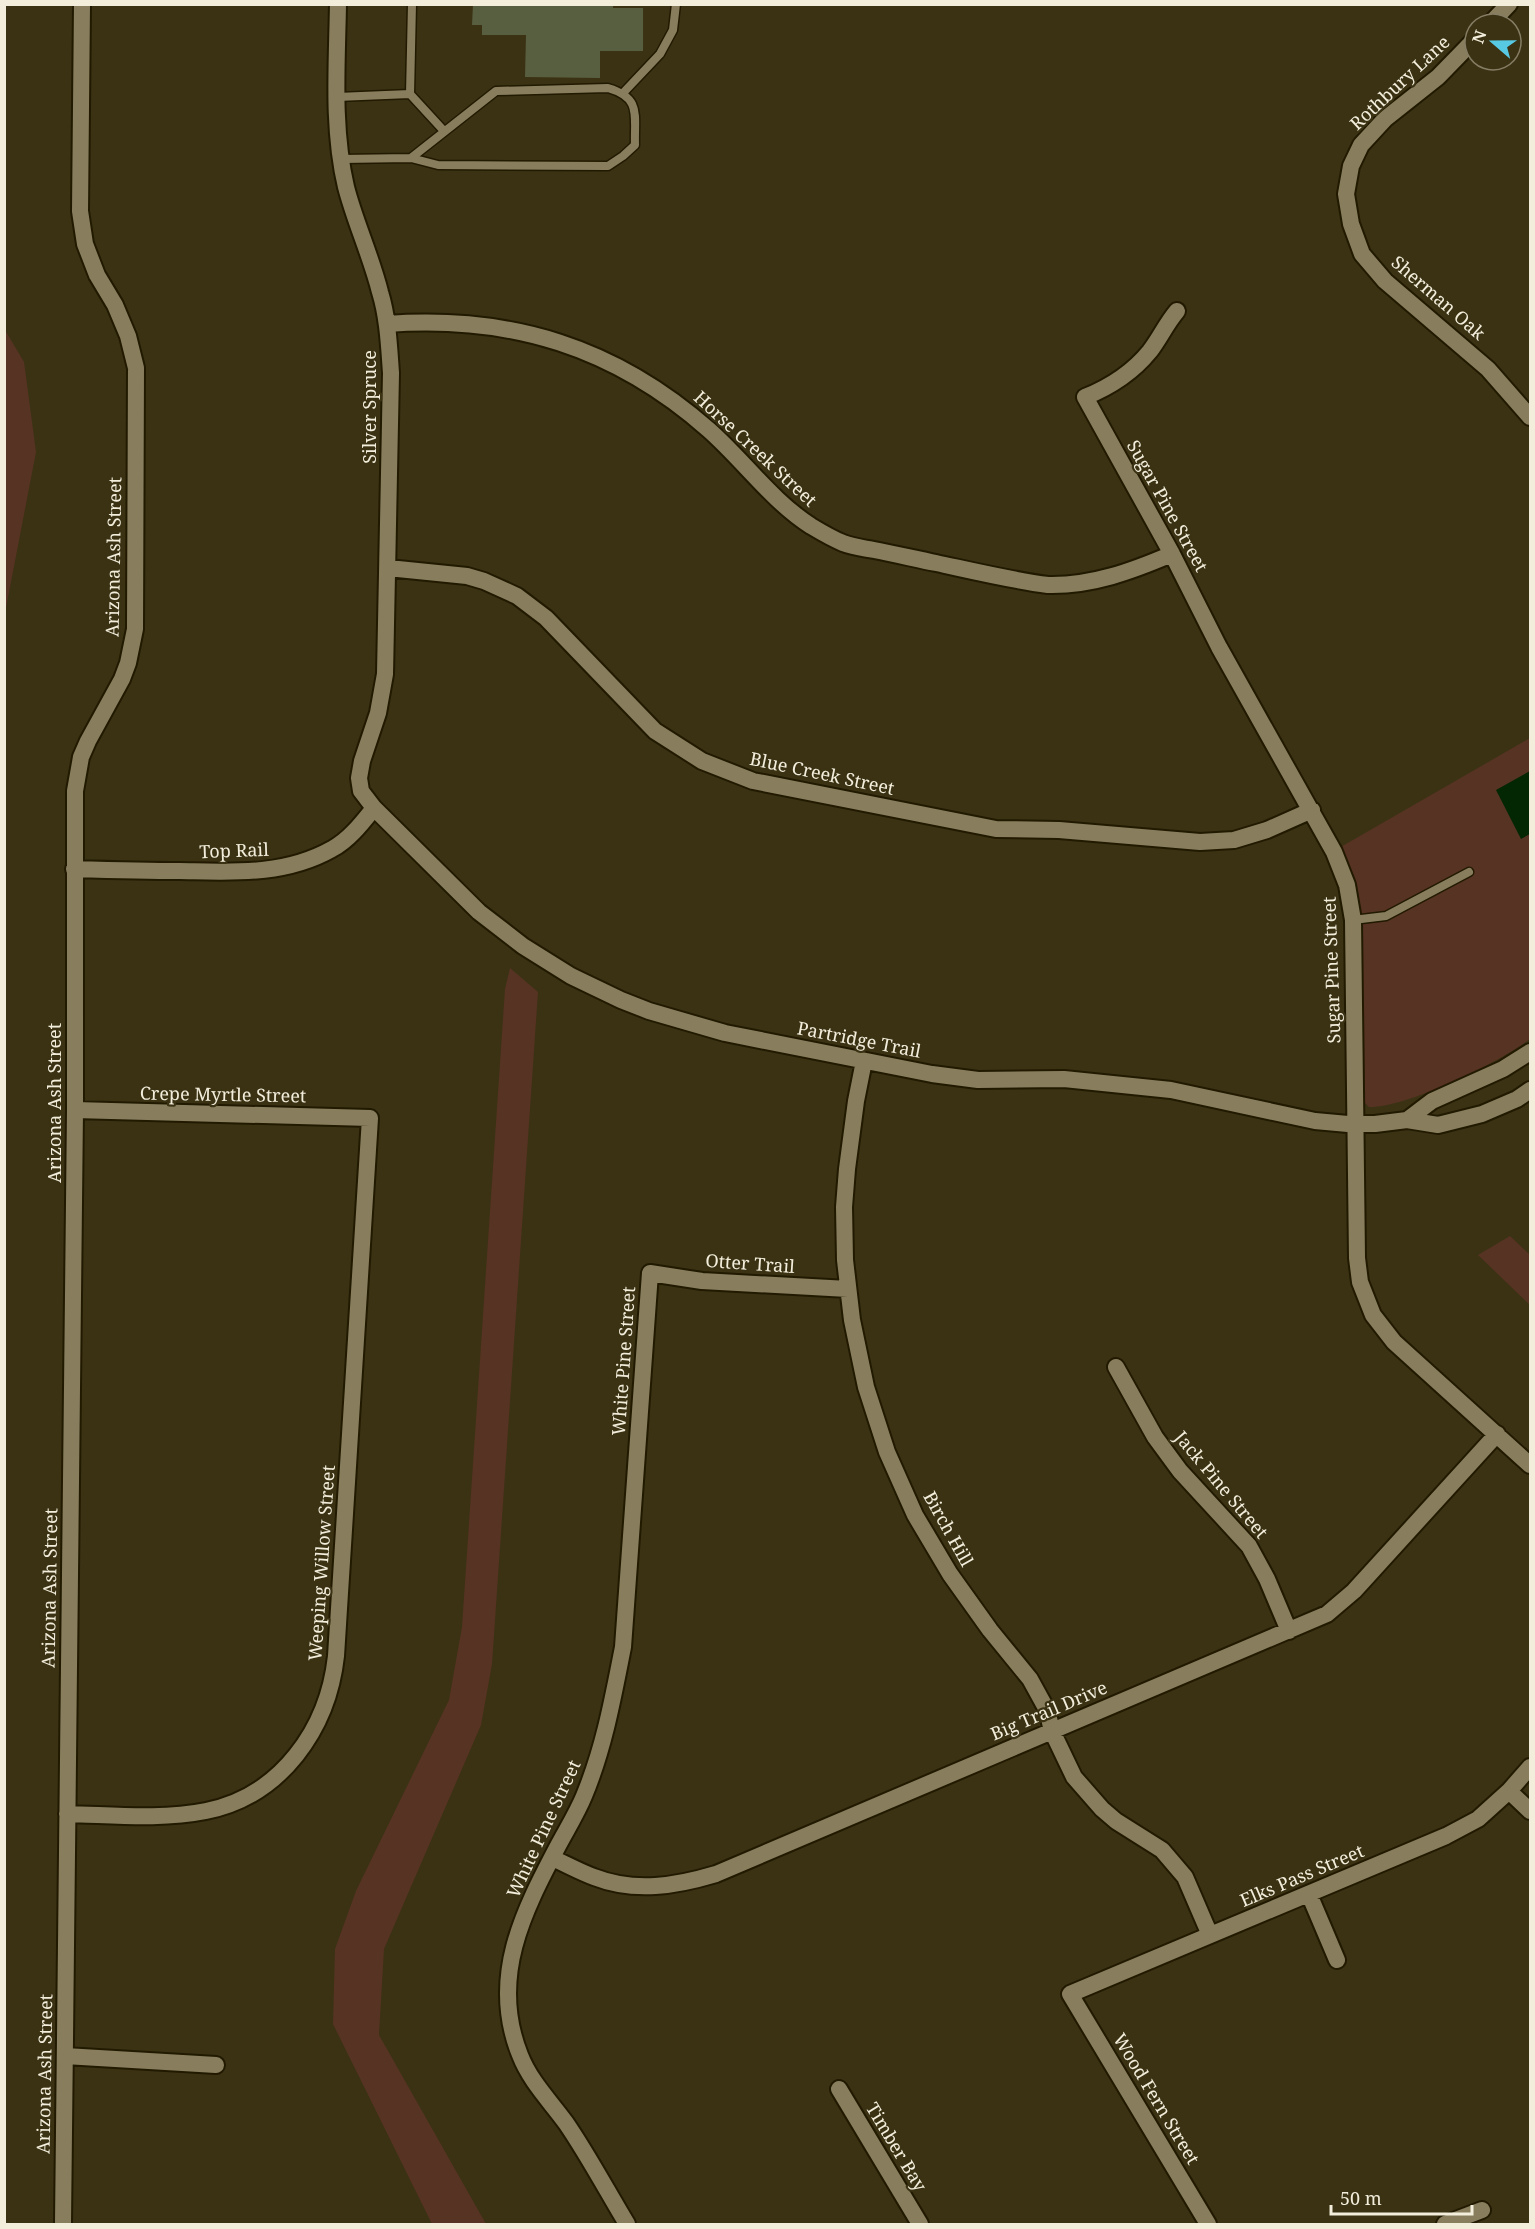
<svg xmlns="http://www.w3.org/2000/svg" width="1535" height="2229" font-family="'Noto Serif',serif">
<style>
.green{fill:#573323}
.water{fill:#042703}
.building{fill:#585f40}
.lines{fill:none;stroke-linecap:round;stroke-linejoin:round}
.lane-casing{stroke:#221a00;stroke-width:11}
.street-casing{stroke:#221a00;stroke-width:20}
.lane{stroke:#887e5e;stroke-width:8}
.street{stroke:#887e5e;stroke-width:16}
.labels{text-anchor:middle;stroke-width:4.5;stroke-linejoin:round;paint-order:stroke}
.street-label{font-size:18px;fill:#f3eedc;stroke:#3b3214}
</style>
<rect width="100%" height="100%" fill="#3b3214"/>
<!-- green -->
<path class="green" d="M 5,330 L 24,362 L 36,452 L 5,613 Z
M 1530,738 L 1530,1039 C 1500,1062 1406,1108 1369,1107 L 1365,1103 L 1362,1097 L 1339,848 Z
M 510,968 L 538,992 L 492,1664 L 481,1725 L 384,1949 L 379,2035 L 486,2224 L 432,2224 L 333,2024 L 335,1949 L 356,1891 L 449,1700 L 462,1627 L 505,989 Z
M 1510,1236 L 1530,1255 L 1530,1305 L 1478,1255 Z"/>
<!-- water -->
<path class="water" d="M 1530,771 L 1530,834 L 1521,839 L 1496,790 Z"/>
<!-- building -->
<path class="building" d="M 473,4 L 613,4 L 613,8 L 643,8 L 643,51 L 600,51 L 600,78 L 525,77 L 526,35 L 482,35 L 482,25 L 472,25 Z"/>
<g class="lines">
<defs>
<path id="lane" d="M 412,4 L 410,94 L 444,131
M 624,92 L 660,54 L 673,30 L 676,4
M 337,97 L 410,94
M 341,159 L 411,158 L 438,165 L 608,166 L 623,156 L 635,145 C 634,115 642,98 608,88 L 496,91 L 411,158
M 1353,920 L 1386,916 L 1469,872"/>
<path id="street" d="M 338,4 C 337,65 332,128 346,187 C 355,222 371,256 380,292 C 388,318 389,346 391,373 L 385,674 L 378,713 L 362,761 L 359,778 L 361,791 L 374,808 L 479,912 L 523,946 L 571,976 L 621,1000 L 649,1011 L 725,1033 L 932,1074 L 978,1080 L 1064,1079 L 1171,1090 L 1315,1121 L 1348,1124 L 1375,1124 L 1407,1120 L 1438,1125 L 1482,1114 L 1517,1099 L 1530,1090
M 1490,24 L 1509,4
M 1475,39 L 1438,77 L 1385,119 L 1361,145 L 1351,166 L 1346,194 L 1351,224 L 1362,254 L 1385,281 L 1488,369 L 1530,417
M 1177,311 C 1166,324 1160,338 1150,351 C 1133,372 1110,387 1085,397 L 1172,554 L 1219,647 L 1334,852 L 1347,885 L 1353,920 L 1357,1258 L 1360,1282 L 1373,1315 L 1394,1342 L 1530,1465
M 387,324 C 511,315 615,347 709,430 C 744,461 772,501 811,526 C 821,532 833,539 843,543 C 853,547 864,548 874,550 C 895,554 916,559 936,563 C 973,571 1010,580 1048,585 C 1092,586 1132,571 1172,554
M 388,568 L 467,576 L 484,581 L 517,596 L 546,618 L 655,731 L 702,761 L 753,781 L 996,829 L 1059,830 L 1200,842 L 1234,840 L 1267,830 L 1312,810
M 74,869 C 109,870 144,871 180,871 C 232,872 284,876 332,849 C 349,840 362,823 374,808
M 864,1061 L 856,1101 L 847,1169 L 844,1207 L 845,1260 L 852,1320 L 866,1387 L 887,1452 L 915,1515 L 950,1574 L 990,1630 L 1030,1679 L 1047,1710 L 1052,1731 L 1074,1777 L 1102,1809 L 1116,1821 L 1162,1850 L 1185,1877 L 1210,1935
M 1407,1120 L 1432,1101 L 1503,1069 L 1530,1052
M 1116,1367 L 1155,1437 L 1180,1471 L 1249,1546 L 1267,1579 L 1289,1631
M 1509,1791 L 1530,1811
M 67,1814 C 113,1815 161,1820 206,1811 C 281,1796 328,1729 336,1656 L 370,1118 L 75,1110
M 552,1858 C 566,1864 580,1872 594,1877 C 635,1893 676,1886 716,1874 L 1327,1614 L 1354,1591 L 1497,1434
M 1309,1894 L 1337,1960
M 65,2056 L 216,2065
M 839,2089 L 920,2224
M 63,2224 L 75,1110 L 75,791 L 81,757 L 88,741 L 122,679 L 128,663 L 135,629 L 136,368 L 128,336 L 115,305 L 97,275 L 85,244 L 80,211 L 82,4
M 627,2224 C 607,2191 588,2155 566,2123 C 550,2101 530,2081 520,2055 C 489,1978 523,1912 559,1844 C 567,1829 577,1813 584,1796 C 604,1748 613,1698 623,1647 L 650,1273 L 702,1281 L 848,1289
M 1208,2224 L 1070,1994 L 1446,1836 L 1478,1819 L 1509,1791 L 1530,1767
M 1445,2224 L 1482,2210"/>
</defs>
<!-- lane casing -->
<use href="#lane" class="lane-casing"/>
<!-- street casing -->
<use href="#street" class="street-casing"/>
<!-- lane -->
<use href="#lane" class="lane"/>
<!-- street -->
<use href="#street" class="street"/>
</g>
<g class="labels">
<!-- street labels -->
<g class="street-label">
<text transform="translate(1400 83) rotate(-43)" y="6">Rothbury Lane</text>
<text transform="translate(1438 298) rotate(41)" y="6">Sherman Oak</text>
<text transform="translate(370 407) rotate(-90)" y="6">Silver Spruce</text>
<text transform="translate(755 449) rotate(43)" y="6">Horse Creek Street</text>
<text transform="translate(1167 506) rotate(61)" y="6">Sugar Pine Street</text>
<text transform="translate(114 557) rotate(-89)" y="6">Arizona Ash Street</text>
<text transform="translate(822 774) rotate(12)" y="6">Blue Creek Street</text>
<text transform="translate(234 851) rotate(-2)" y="6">Top Rail</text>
<text transform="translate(1332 970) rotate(-92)" y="6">Sugar Pine Street</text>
<text transform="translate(859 1040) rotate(11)" y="6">Partridge Trail</text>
<text transform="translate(223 1095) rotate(1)" y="6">Crepe Myrtle Street</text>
<text transform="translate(55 1103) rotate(-90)" y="6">Arizona Ash Street</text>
<text transform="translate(750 1264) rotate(4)" y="6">Otter Trail</text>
<text transform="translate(624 1361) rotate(-86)" y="6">White Pine Street</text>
<text transform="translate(1221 1485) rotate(50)" y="6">Jack Pine Street</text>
<text transform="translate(948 1529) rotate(61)" y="6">Birch Hill</text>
<text transform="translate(322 1563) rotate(-86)" y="6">Weeping Willow Street</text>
<text transform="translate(50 1588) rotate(-89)" y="6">Arizona Ash Street</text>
<text transform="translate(1049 1711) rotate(-23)" y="6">Big Trail Drive</text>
<text transform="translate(544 1829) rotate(-65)" y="6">White Pine Street</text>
<text transform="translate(1302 1876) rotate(-23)" y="6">Elks Pass Street</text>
<text transform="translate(45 2074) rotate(-89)" y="6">Arizona Ash Street</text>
<text transform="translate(1156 2099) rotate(59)" y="6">Wood Fern Street</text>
<text transform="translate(896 2147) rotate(59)" y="6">Timber Bay</text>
</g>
</g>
<!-- border -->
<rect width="1535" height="2229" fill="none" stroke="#f3eedc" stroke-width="12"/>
<!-- north arrow -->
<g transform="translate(1493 42) rotate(290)"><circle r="28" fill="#3b3214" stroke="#857d64" stroke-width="1.5"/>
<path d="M0-4.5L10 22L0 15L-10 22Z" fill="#58c9e3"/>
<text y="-9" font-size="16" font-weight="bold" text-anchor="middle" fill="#f3eedc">N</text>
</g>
<!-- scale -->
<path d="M1331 2205v9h141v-9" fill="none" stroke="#f3eedc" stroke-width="3"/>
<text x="1340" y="2205" font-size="18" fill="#f3eedc" stroke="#3b3214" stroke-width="4.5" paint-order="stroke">50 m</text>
</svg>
